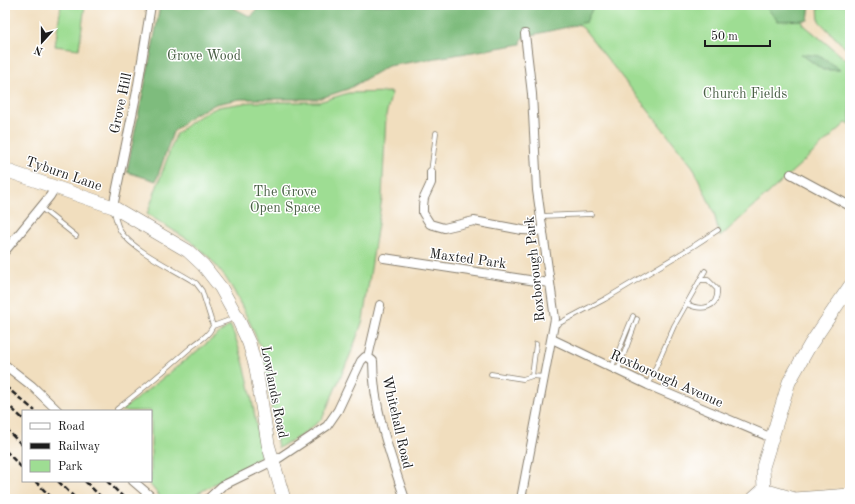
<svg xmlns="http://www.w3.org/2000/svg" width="855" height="504" font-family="'Old Standard TT',serif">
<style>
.green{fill:#9edd93;stroke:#5d7c58}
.forest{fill:#7ebc7d;stroke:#4d6c4c}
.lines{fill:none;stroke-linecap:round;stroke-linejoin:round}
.lane-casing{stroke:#867d6d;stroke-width:5.5}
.street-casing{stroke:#867d6d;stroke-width:10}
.secondary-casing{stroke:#867d6d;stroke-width:12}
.primary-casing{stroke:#867d6d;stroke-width:14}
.lane{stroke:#fff;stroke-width:4}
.street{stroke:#fff;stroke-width:8}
.secondary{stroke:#fff;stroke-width:11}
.primary{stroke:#fff;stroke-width:13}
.rail{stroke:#1c1c1c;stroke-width:2.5;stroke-dasharray:6 3;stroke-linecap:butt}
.labels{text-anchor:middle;stroke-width:3;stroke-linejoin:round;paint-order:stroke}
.park-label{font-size:14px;fill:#4a6046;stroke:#fff}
.street-label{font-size:14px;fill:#1c1c1c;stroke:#fff}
</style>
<rect width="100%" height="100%" fill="#fff"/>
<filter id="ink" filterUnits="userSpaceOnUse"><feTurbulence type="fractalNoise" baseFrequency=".025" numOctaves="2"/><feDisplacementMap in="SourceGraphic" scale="8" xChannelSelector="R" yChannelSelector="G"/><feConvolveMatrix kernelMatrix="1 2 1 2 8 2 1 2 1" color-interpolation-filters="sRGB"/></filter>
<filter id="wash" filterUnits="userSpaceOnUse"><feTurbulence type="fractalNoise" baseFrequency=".012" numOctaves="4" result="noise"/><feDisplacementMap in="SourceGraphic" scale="16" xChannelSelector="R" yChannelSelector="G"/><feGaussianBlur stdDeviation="0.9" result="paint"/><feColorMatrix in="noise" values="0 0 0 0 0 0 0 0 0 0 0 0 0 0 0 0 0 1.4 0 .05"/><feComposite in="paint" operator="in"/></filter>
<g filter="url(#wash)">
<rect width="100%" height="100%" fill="#f1debe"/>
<!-- green -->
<path class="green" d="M 61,5 L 85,5 L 79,49 L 55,46 Z
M 590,5 L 799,5 L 799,15 L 804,25 L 850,63 L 850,124 L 846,123 L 720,237 L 714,213 L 693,167 L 583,28 L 572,21 Z
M 818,5 L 850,5 L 850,53 L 819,21 Z
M 392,92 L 386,115 L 382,198 L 363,320 L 351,353 L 322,419 L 302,435 L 278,448 L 262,351 L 251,325 L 234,291 L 226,278 L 208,256 L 192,242 L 147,214 L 176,134 L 196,118 L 218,107 L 251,102 L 319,102 L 348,93 Z
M 230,325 C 249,367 254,412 261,457 L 188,499 L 162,499 L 147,481 L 151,481 L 151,411 L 121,411 Z"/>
<!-- forest -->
<path class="forest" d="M 160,5 L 228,5 L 251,17 L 260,5 L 594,5 L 586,22 C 565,29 543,31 522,38 L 521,44 L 388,66 L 348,89 L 318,99 L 240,99 L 216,104 L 193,115 L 173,132 L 156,181 L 127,172 C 137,116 151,61 160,5 Z
M 764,5 L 810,5 L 808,20 L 778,21 Z
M 801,54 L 821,56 L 840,70 L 823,70 Z"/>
</g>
<g filter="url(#ink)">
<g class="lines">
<defs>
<path id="lane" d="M 431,172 L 436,133
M 41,208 L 76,236
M 114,212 C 116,219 117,226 121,232 C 134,251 176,270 196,283 L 202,291 L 213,326 C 207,338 198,341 189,349 C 165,370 142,390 117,409
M 541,216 L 591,214
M 687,304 C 701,311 719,309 717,289 L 708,280 L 700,280
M 213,326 L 235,318
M 554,326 L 605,299 L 692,247 L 718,230
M 612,367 L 633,316
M 618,370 L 637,319
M 491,374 L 523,379 L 532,376 L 544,377
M 532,376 L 536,344
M 648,385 L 674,326 L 705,271"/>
<path id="street" d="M 431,172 L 431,183 L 424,198 L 423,206 L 423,213 L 430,224 L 444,228 L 474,221 L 522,230 L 543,231
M 791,174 L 850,206
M 113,207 L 137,91 L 151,5
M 5,251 L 50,196 L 56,186
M 384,258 L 549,283
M 552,339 L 648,385 L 772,438
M 368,357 L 373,361 C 373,408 390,455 405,499
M 368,357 L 380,305
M 5,365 L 32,386 L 58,411
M 133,481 L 154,499
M 208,499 L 222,486 L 279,458 L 327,426 L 338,410 L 361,361 L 365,357 L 368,357
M 521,499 L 555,319 L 537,190 L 532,94 L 525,34"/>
<path id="secondary" d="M 764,489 L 795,498 L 850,494"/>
<path id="primary" d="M 5,170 L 113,207 L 188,251 L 203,265 L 221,288 L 237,317 L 249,343 L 256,368 L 268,444 L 284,499
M 753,499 L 764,489 L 763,467 L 789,382 L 810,345 L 850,286"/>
</defs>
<!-- lane casing -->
<use href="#lane" class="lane-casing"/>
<!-- street casing -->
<use href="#street" class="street-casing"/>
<!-- secondary casing -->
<use href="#secondary" class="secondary-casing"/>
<!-- primary casing -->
<use href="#primary" class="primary-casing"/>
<!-- lane -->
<use href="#lane" class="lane"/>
<!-- street -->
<use href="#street" class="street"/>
<!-- secondary -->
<use href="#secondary" class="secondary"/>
<!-- primary -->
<use href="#primary" class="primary"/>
<!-- rail -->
<path class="rail" d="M 5,386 L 35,411
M 5,402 L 23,419
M 5,428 L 23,446
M 5,450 L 23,469
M 35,481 L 53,499
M 58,481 L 76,499
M 85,481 L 103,499
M 107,481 L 125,499"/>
</g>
</g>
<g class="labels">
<!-- park labels -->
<g class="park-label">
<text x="204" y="60">Grove Wood</text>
<text x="745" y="98">Church Fields</text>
<text x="285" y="196">The Grove<tspan x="285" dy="16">Open Space</tspan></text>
</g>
<!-- street labels -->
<g class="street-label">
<text transform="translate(120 103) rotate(-78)" y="5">Grove Hill</text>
<text transform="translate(64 173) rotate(19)" y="5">Tyburn Lane</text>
<text transform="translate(468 258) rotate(8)" y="5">Maxted Park</text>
<text transform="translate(534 269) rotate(-96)" y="5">Roxborough Park</text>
<text transform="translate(667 378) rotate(24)" y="5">Roxborough Avenue</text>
<text transform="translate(275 392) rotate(79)" y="5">Lowlands Road</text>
<text transform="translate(398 422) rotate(77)" y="5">Whitehall Road</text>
</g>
</g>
<!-- margin -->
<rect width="855" height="504" fill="none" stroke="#fff" stroke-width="20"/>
<!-- legend -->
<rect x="22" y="410" width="130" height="72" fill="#ffffff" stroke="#a4a4a4"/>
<rect x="30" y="423" width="20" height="6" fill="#ffffff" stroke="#a4a4a4"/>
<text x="58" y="430" font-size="12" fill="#1c1c1c">Road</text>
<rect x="30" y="443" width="20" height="6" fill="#1c1c1c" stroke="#a4a4a4"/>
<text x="58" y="450" font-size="12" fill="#1c1c1c">Railway</text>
<rect x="30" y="460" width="20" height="12" fill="#9edd93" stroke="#a4a4a4"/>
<text x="58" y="470" font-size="12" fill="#1c1c1c">Park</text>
<!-- north arrow -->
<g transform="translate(42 42) rotate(201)" stroke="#ffffff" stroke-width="3" paint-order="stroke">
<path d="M0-3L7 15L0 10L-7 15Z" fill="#1c1c1c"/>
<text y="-6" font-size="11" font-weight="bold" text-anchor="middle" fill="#1c1c1c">N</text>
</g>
<!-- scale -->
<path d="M705 40v6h65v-6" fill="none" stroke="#1c1c1c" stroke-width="2"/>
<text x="711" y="40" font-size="12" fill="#1c1c1c" stroke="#ffffff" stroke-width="3" paint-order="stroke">50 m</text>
</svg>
